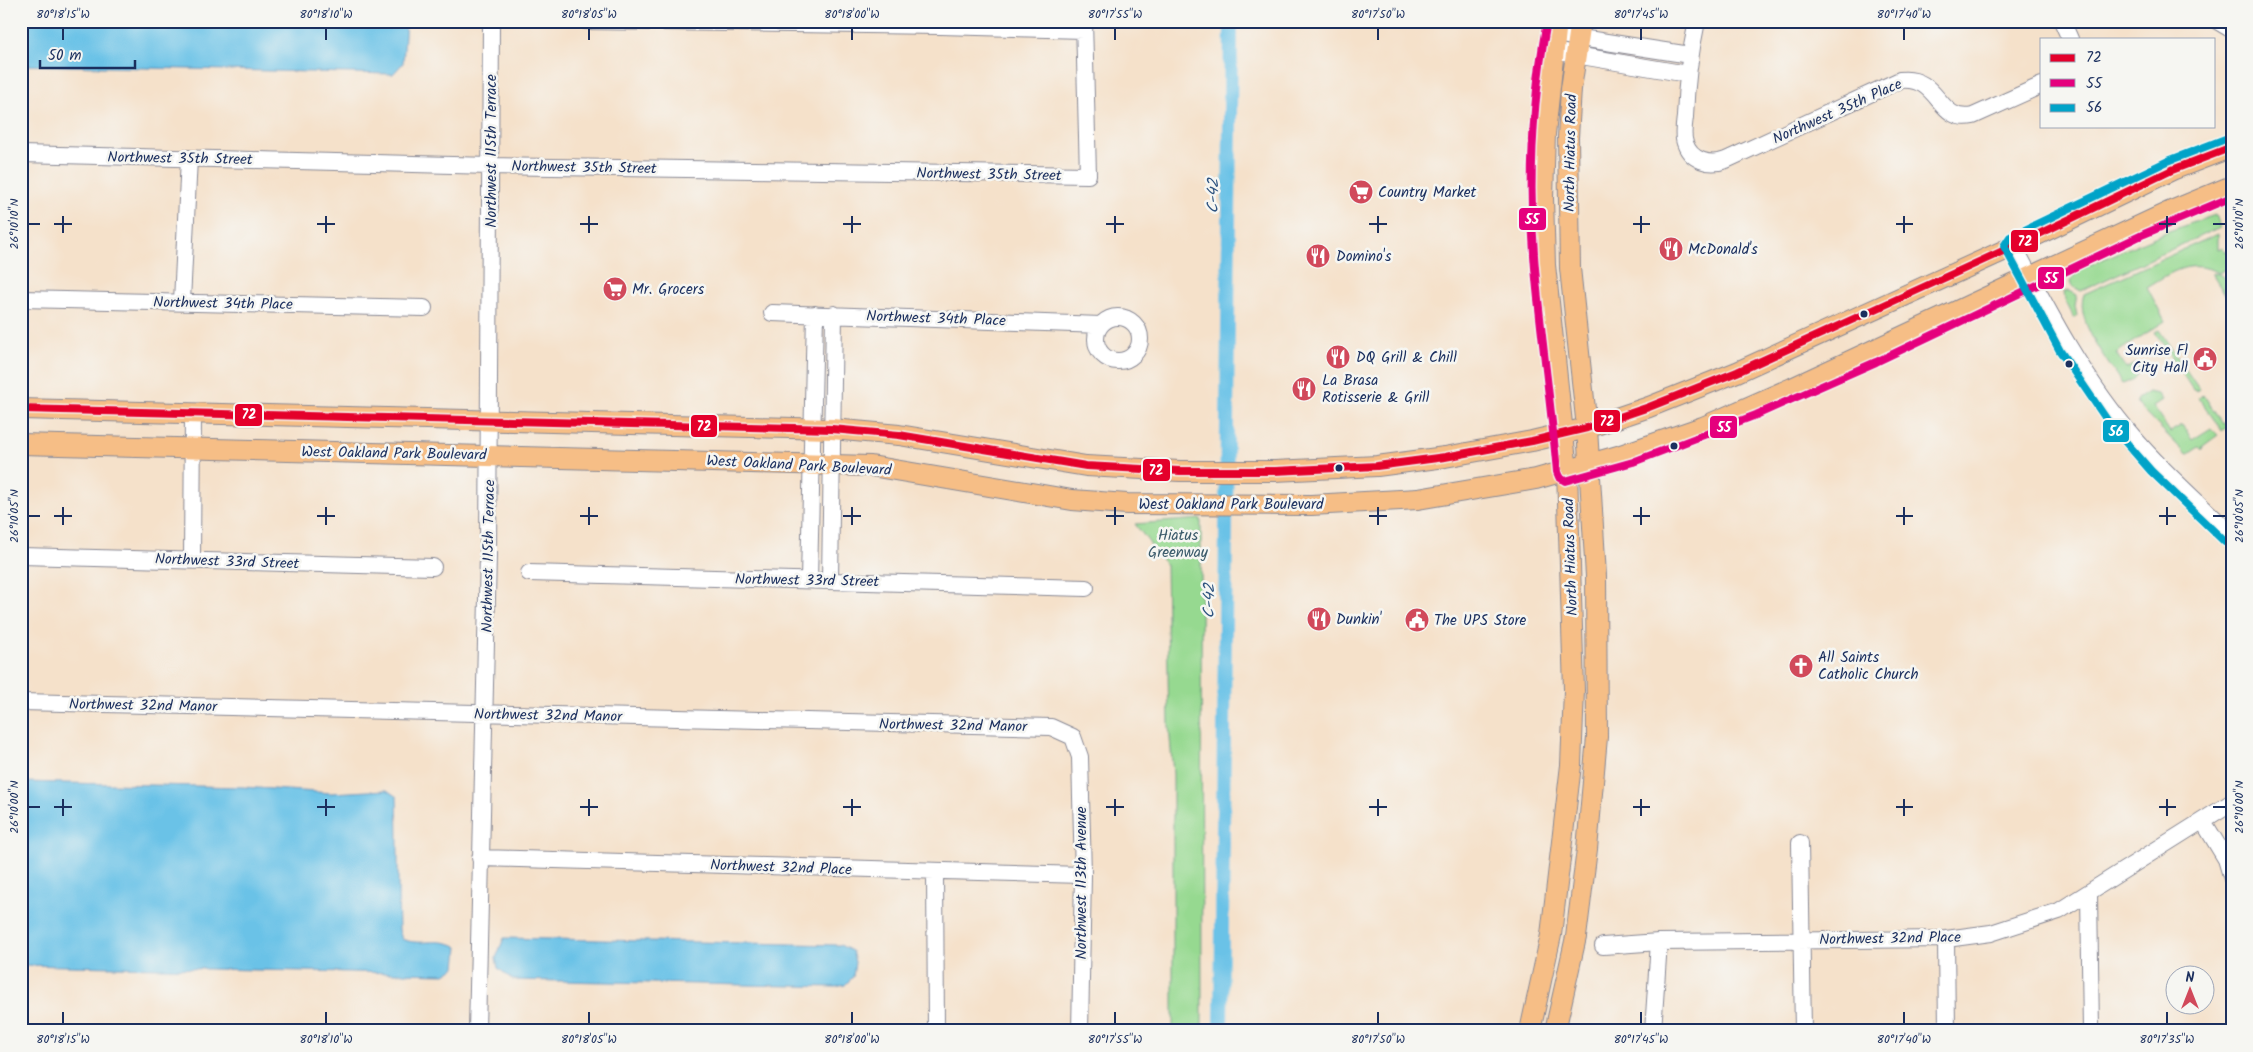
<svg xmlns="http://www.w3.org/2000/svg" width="2253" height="1052" font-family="Kalam,sans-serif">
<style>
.green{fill:#96d990;stroke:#588477}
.water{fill:#6ac2e7;stroke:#4278a2}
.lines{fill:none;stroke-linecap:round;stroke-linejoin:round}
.canal{stroke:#6ac2e7;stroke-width:14}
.minor-casing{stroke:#888894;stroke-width:18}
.major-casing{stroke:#888894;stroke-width:22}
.minor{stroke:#fff;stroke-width:16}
.major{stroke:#f6be86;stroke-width:20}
.bus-1-casing{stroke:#f6f6f2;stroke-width:11}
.bus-2-casing{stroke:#f6f6f2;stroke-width:11}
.bus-3-casing{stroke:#f6f6f2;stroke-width:11}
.bus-1{stroke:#e4002b;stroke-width:8}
.bus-2{stroke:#e5007d;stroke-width:8}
.bus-3{stroke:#01a3c8;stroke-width:8}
.ticks{fill:none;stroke:#1b2f5e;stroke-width:2}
.bus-dot{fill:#1b2f5e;stroke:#f6f6f2;stroke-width:2}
.labels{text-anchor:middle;stroke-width:5;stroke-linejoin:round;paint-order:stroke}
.street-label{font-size:15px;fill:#1b2f5e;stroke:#f6f6f2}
.poi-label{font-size:15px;fill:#1b2f5e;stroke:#f6f6f2;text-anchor:start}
.park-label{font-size:15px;fill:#3a5a6a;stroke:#f6f6f2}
.water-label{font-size:16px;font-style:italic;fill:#2f5480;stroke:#f6f6f2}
.line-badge{stroke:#f6f6f2;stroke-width:2}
.badge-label{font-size:14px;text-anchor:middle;font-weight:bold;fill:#fff}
.neatline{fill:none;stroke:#1b2f5e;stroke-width:2}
.ticks-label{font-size:12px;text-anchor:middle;fill:#1b2f5e}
</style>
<rect width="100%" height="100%" fill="#f6f6f2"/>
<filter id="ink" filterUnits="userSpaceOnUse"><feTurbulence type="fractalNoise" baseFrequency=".02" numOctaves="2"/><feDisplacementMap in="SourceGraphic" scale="10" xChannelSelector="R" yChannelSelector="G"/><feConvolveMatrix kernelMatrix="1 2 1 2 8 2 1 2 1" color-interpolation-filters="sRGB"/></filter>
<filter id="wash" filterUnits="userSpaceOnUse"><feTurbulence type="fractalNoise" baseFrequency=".0096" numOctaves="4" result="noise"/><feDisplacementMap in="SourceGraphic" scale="20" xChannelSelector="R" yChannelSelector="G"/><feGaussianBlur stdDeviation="1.12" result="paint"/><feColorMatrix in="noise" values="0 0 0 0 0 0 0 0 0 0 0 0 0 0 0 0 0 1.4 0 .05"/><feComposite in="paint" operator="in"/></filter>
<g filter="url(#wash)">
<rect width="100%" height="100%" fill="#f5e1ca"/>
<!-- green -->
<path class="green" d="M 2215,215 L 2220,227 L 2081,291 L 2072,286 L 2070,281 L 2078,270 L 2166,232 Z
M 2218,234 L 2218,249 L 2223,247 L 2224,251 L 2227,251 L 2230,256 L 2226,260 L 2232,266 L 2219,273 C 2190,258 2172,272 2147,287 L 2165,321 L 2116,353 L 2126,369 L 2137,362 L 2139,365 C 2139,376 2133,381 2122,384 C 2108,361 2074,321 2084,294 Z
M 2212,273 L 2219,274 L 2227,280 L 2232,280 L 2232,305 Z
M 2070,291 L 2077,295 L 2075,306 L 2077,316 L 2074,318 L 2065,300 L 2064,292 Z
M 2159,330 L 2199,389 L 2197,391 L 2193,390 L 2155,332 Z
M 2148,392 L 2158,394 L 2162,400 L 2153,406 L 2170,432 L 2182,425 L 2192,440 L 2211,428 L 2218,435 L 2203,446 L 2202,450 L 2199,447 L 2187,455 L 2136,403 L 2137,399 Z
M 2203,394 L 2223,424 L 2228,422 L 2228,426 L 2222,431 L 2199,398 Z
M 1201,519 L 1202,1031 L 1173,1031 L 1173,774 L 1169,726 L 1166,565 L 1135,524 Z"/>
<!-- water -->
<path class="water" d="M 21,21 L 406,21 L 403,63 L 393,74 L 21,65 Z
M 21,782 L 243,787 L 331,793 L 387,790 L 397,797 C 399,841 397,885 399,930 L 402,939 C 421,947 439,936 458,947 L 456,967 L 445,974 L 21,965 Z
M 504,938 L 840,945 L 852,951 L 855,962 L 853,977 L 845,985 L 836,987 L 513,980 L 498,968 L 496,958 Z"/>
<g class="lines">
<!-- canal -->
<path class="canal" d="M 1221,1031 L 1231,21"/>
</g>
</g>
<g filter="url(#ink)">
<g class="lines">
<defs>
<path id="minor" d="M 586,21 L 940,26 L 1084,30
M 1697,21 C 1690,53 1686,84 1685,117 C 1684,125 1682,135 1685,143 C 1691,161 1710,166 1726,160 L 1900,80 C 1940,75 1937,124 1973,116 L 2042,85
M 2062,21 L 2070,39
M 2217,21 L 2232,30
M 1555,34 L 1690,55
M 1552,51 L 1687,74
M 21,154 L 491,166 L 1088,175 L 1084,21
M 2014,246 C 2049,313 2085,382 2135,439 C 2164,473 2199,503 2232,535
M 21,299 L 424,308
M 182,301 L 189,158
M 772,313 L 1101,325
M1096 339a22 22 0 1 1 44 0a22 22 0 1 1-44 0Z
M 21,556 L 433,567
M 192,560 L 193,413
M 529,573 L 1086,588
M 809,580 L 815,314
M 830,580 L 834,314
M 21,702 L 1051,727 L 1073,737 L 1080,757 L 1083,875 L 1080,1031
M 2203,821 L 2226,859 L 2232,879
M 1800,843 L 1803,1031
M 480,858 L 1083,875
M 935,871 L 936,1031
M 2089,893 L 2091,1031
M 1946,939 L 1947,1031
M 1603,946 L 1659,942 L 1946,939 L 1991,933 L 2059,911 L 2232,802
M 477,1031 L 488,555 L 491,21
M 1653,1031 L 1659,942"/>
<path id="major" d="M 21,409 L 832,429 L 899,435 L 1086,466 L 1180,471 L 1275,471 L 1377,466 L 1445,457 L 1532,441 L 1587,428 L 1649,407 L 1737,372 L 2014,246 L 2172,170 L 2232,147
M 21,444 L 871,466 L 1072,500 L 1127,504 L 1311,505 L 1418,499 L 1536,479 L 1621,455 L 1703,427 L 1792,388 L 2169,212 L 2232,186
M 1530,1031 L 1551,935 L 1571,765 L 1574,690 L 1567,471 L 1545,265 L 1543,198 L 1545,134 L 1557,21
M 1555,1031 L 1576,937 L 1587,849 L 1597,737 L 1596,576 L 1587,428 L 1570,268 L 1568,137 L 1571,89 L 1581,21"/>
</defs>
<!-- minor casing -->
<use href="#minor" class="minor-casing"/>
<!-- major casing -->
<use href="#major" class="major-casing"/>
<!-- minor -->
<use href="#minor" class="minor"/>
<!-- major -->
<use href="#major" class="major"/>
<defs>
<path id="bus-1" d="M 21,409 L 832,429 L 899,435 L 1086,466 L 1180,471 L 1275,471 L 1377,466 L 1445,457 L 1532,441 L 1587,428 L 1649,407 L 1737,372 L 2014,246 L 2172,170 L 2232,147"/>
<path id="bus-2" d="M 1547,21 C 1532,102 1528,186 1535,268 C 1541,336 1551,404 1557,472 L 1559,477 L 1565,481 L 1633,462 L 1756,415 L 1876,362 L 2144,234 L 2232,197"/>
<path id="bus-3" d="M 2225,542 L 2151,471 L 2109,423 L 2060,351 L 2004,246 L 2010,237 L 2168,161 L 2228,138"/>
</defs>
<!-- bus-1 casing -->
<use href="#bus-1" class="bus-1-casing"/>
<!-- bus-2 casing -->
<use href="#bus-2" class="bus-2-casing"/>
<!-- bus-3 casing -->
<use href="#bus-3" class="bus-3-casing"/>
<!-- bus-1 -->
<use href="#bus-1" class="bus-1"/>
<!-- bus-2 -->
<use href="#bus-2" class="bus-2"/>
<!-- bus-3 -->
<use href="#bus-3" class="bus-3"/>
</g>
</g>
<!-- ticks -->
<path class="ticks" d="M 63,28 L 63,40M 326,28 L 326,40M 589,28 L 589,40M 852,28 L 852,40M 1115,28 L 1115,40M 1378,28 L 1378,40M 1641,28 L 1641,40M 1904,28 L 1904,40M 63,216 L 63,233M 326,216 L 326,233M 589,216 L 589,233M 852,216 L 852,233M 1115,216 L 1115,233M 1378,216 L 1378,233M 1641,216 L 1641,233M 1904,216 L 1904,233M 2167,216 L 2167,233M 28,224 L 40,224M 54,224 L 72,224M 317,224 L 335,224M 580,224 L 598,224M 843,224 L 861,224M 1106,224 L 1124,224M 1369,224 L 1387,224M 1633,224 L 1650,224M 1896,224 L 1913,224M 2159,224 L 2176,224M 2213,224 L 2226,224M 63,507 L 63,525M 326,507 L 326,525M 589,507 L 589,525M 852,507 L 852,525M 1115,507 L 1115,525M 1378,507 L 1378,525M 1641,507 L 1641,525M 1904,507 L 1904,525M 2167,507 L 2167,525M 28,516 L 40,516M 54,516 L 72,516M 317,516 L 335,516M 580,516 L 598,516M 843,516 L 861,516M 1106,516 L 1124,516M 1369,516 L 1387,516M 1633,516 L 1650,516M 1896,516 L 1913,516M 2159,516 L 2176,516M 2213,516 L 2226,516M 63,799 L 63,816M 326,799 L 326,816M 589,799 L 589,816M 852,799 L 852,816M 1115,799 L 1115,816M 1378,799 L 1378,816M 1641,799 L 1641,816M 1904,799 L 1904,816M 2167,799 L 2167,816M 28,807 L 40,807M 54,807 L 72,807M 317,807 L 335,807M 580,807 L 598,807M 843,807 L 861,807M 1106,807 L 1124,807M 1369,807 L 1387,807M 1633,807 L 1650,807M 1896,807 L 1913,807M 2159,807 L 2176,807M 2213,807 L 2226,807M 63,1012 L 63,1024M 326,1012 L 326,1024M 589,1012 L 589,1024M 852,1012 L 852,1024M 1115,1012 L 1115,1024M 1378,1012 L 1378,1024M 1641,1012 L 1641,1024M 1904,1012 L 1904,1024M 2167,1012 L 2167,1024"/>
<!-- icons -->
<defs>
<symbol id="supermarket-disc" viewBox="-11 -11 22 22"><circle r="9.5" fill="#d1495b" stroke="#f6f6f2"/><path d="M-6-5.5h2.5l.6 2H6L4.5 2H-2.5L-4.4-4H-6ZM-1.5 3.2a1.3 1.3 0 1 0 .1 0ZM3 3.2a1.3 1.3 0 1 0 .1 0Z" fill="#fff"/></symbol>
<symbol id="restaurant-disc" viewBox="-11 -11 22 22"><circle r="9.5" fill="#d1495b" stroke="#f6f6f2"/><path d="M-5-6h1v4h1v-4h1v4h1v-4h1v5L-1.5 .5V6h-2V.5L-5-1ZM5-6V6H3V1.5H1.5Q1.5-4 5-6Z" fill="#fff"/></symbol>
<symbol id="civic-disc" viewBox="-11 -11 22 22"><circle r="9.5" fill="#d1495b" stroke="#f6f6f2"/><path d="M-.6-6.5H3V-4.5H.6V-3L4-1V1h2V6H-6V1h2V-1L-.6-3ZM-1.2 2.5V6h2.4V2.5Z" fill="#fff"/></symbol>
<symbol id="church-disc" viewBox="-11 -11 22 22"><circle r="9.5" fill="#d1495b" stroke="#f6f6f2"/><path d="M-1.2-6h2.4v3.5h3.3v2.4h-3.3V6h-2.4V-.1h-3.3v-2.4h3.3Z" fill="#fff"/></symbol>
</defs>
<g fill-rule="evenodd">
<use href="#supermarket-disc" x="1347" y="178" width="28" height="28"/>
<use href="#restaurant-disc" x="1657" y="235" width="28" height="28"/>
<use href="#restaurant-disc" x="1304" y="242" width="28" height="28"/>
<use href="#supermarket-disc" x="601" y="275" width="28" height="28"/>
<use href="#restaurant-disc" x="1324" y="343" width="28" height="28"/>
<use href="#civic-disc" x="2191" y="345" width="28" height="28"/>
<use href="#restaurant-disc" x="1290" y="375" width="28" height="28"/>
<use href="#restaurant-disc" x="1305" y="605" width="28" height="28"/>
<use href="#civic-disc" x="1403" y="606" width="28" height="28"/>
<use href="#church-disc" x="1787" y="652" width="28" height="28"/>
</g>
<!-- markers -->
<g class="bus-dot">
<circle cx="1864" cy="314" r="4.5"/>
<circle cx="2069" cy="364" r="4.5"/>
<circle cx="1674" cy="446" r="4.5"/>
<circle cx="1339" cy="468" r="4.5"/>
</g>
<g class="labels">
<!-- street labels -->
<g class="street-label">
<text transform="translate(1837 111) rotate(-24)" y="5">Northwest 35th Place</text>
<text transform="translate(491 151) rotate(-90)" y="5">Northwest 115th Terrace</text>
<text transform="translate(1570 153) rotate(-89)" y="5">North Hiatus Road</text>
<text transform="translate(180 158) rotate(1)" y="5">Northwest 35th Street</text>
<text transform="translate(584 167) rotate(1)" y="5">Northwest 35th Street</text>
<text transform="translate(989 174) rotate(1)" y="5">Northwest 35th Street</text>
<text transform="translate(223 303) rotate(1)" y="5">Northwest 34th Place</text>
<text transform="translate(936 318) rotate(2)" y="5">Northwest 34th Place</text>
<text transform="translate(394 453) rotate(1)" y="5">West Oakland Park Boulevard</text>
<text transform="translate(799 465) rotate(3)" y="5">West Oakland Park Boulevard</text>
<text x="1231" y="509">West Oakland Park Boulevard</text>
<text transform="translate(488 556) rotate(-89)" y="5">Northwest 115th Terrace</text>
<text transform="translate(1570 557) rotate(-92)" y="5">North Hiatus Road</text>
<text transform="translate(227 561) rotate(2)" y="5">Northwest 33rd Street</text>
<text transform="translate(807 580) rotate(1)" y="5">Northwest 33rd Street</text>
<text transform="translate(143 705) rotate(1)" y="5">Northwest 32nd Manor</text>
<text transform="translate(548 715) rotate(1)" y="5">Northwest 32nd Manor</text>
<text transform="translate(953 725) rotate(1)" y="5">Northwest 32nd Manor</text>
<text transform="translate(781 867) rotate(2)" y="5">Northwest 32nd Place</text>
<text transform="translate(1081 883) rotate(-90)" y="5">Northwest 113th Avenue</text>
<text transform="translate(1890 938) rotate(-1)" y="5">Northwest 32nd Place</text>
</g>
<!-- poi labels -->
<g class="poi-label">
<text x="1378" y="197">Country Market</text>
<text x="1688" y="254">McDonald's</text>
<text x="1336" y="261">Domino's</text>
<text x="632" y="294">Mr. Grocers</text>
<text x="2188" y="355" text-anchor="end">Sunrise Fl<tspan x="2188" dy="17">City Hall</tspan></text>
<text x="1356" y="362">DQ Grill &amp; Chill</text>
<text x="1322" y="385">La Brasa<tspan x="1322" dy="17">Rotisserie &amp; Grill</tspan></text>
<text x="1336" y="624">Dunkin'</text>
<text x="1434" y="625">The UPS Store</text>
<text x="1818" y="662">All Saints<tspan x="1818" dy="17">Catholic Church</tspan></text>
</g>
<!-- park labels -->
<g class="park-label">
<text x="1178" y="540">Hiatus<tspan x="1178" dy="17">Greenway</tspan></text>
</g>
<!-- water labels -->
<g class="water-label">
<text transform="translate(1212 196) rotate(-89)" y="6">C-42</text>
<text transform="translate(1208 601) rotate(-89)" y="6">C-42</text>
</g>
</g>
<g class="line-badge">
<rect x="1518" y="207" width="29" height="24" rx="5" fill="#e5007d"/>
<rect x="2010" y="229" width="29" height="24" rx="5" fill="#e4002b"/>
<rect x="2037" y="266" width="28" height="24" rx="5" fill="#e5007d"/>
<rect x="234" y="403" width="29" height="24" rx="5" fill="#e4002b"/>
<rect x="1593" y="409" width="28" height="24" rx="5" fill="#e4002b"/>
<rect x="690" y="414" width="28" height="24" rx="5" fill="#e4002b"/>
<rect x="1709" y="415" width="29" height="24" rx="5" fill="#e5007d"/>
<rect x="2102" y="419" width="28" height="24" rx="5" fill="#01a3c8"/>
<rect x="1142" y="458" width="29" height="24" rx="5" fill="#e4002b"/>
</g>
<g class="badge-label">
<text x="1532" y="224">55</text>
<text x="2025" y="246">72</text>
<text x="2051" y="283">55</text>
<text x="249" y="419">72</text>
<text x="1607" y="426">72</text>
<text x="704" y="431">72</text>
<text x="1724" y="432">55</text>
<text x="2116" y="436">56</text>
<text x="1156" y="475">72</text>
</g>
<!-- margin -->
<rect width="2253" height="1052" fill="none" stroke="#f6f6f2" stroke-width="55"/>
<!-- legend -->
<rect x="2040" y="38" width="175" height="90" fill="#f6f6f2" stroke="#9ea6b7"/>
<rect x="2050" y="54" width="25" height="8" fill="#e4002b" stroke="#9ea6b7"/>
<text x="2086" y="62" font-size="15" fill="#1b2f5e">72</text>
<rect x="2050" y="79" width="25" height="8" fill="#e5007d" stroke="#9ea6b7"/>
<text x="2086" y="88" font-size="15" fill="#1b2f5e">55</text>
<rect x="2050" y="104" width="25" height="8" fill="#01a3c8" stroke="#9ea6b7"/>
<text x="2086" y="112" font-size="15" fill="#1b2f5e">56</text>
<!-- north arrow -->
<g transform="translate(2190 990)"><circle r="24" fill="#f6f6f2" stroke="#9ea6b7"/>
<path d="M0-4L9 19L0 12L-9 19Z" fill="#d1495b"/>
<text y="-8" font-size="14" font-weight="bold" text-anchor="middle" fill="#1b2f5e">N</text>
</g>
<!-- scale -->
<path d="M40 60v8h95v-8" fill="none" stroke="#1b2f5e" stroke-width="2.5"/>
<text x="48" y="60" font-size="15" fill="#1b2f5e" stroke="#f6f6f2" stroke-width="4" paint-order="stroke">50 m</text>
<rect x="28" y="28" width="2198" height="996" class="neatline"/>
<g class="ticks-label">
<text x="63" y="18">80°18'15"W</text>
<text x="326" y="18">80°18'10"W</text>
<text x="589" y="18">80°18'05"W</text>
<text x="852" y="18">80°18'00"W</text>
<text x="1115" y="18">80°17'55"W</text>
<text x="1378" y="18">80°17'50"W</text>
<text x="1641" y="18">80°17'45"W</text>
<text x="1904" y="18">80°17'40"W</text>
<text transform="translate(14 224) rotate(-90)" y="4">26°10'10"N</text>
<text transform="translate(2239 224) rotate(-90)" y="4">26°10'10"N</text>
<text transform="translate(14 516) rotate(-90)" y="4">26°10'05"N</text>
<text transform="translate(2239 516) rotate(-90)" y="4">26°10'05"N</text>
<text transform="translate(14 807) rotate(-90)" y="4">26°10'00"N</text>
<text transform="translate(2239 807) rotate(-90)" y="4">26°10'00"N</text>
<text x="63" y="1043">80°18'15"W</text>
<text x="326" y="1043">80°18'10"W</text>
<text x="589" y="1043">80°18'05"W</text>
<text x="852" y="1043">80°18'00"W</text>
<text x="1115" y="1043">80°17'55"W</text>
<text x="1378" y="1043">80°17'50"W</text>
<text x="1641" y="1043">80°17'45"W</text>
<text x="1904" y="1043">80°17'40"W</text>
<text x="2167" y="1043">80°17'35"W</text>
</g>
</svg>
